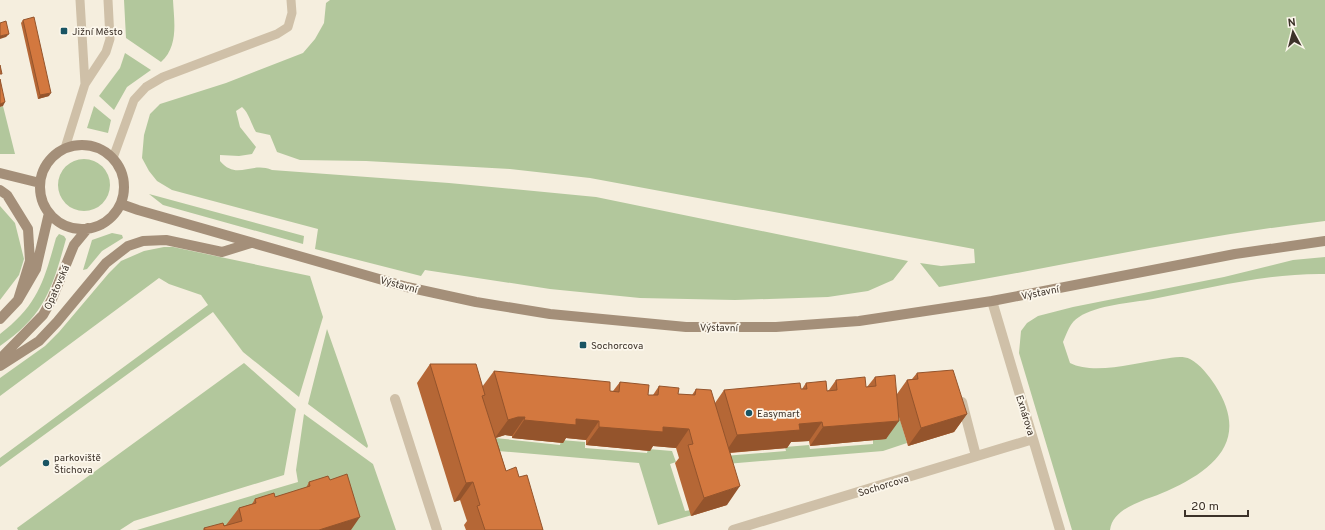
<svg xmlns="http://www.w3.org/2000/svg" width="1325" height="530" font-family="Overpass,sans-serif">
<style>
.green{fill:#b2c79c}
.lines{fill:none;stroke-linecap:round;stroke-linejoin:round}
.service{stroke:#cfc0a8;stroke-width:9}
.minor{stroke:#cfc0a8;stroke-width:10}
.secondary{stroke:#a48f79;stroke-width:10}
.wall{fill:#b56736}
.shaded-wall{fill:#94542c}
.building{fill:#d3783f;stroke:#94542c}
.poi-dot{fill:#195463;stroke:#fcf7ec;stroke-width:1.5}
.labels{text-anchor:middle;stroke-width:3.5;stroke-linejoin:round;paint-order:stroke}
.poi-label{font-size:10px;fill:#3c3229;stroke:#fcf7ec;text-anchor:start}
.street-label{font-size:10px;fill:#3c3229;stroke:#fcf7ec}
</style>
<rect width="100%" height="100%" fill="#f5eede"/>
<!-- green -->
<path class="green" d="M 124,0 L 173,0 C 174,21 179,46 161,62 L 126,38 Z
M 330,0 L 1325,0 L 1325,221 C 1195,236 1068,265 939,287 L 920,263 L 941,266 L 975,263 L 974,249 L 590,178 L 510,169 L 366,161 L 300,160 L 277,152 L 270,135 L 256,132 C 251,124 249,113 242,107 L 236,111 L 240,127 L 256,147 L 252,154 L 239,156 L 220,155 L 220,161 C 237,181 251,161 272,170 L 449,183 L 596,197 L 908,261 L 893,280 L 868,291 L 828,297 L 735,300 L 640,298 L 550,289 L 425,270 L 421,276 L 315,249 L 318,229 L 172,190 L 157,181 L 149,171 L 142,158 L 144,135 L 150,114 L 160,104 L 226,83 L 303,53 L 315,39 L 324,23 L 326,3 Z
M 125,53 L 151,70 L 127,87 L 114,110 L 99,96 L 120,68 Z
M 3,106 L 15,154 L 0,154 L 0,107 Z
M 94,106 L 111,120 L 108,133 L 87,128 Z
M58 185a26 26 0 1 1 52 0a26 26 0 1 1-52 0Z
M 149,194 L 304,236 L 303,244 L 163,205 Z
M 0,206 L 15,223 L 24,259 L 19,275 L 0,300 Z
M 112,233 L 122,235 L 123,238 L 102,251 L 87,269 L 83,270 L 92,240 Z
M 59,234 L 64,236 L 66,239 C 52,289 45,315 0,346 L 0,334 C 38,305 44,281 56,238 Z
M 164,247 L 173,247 L 310,276 L 323,317 L 299,397 L 243,352 L 213,312 L 0,467 L 0,458 L 208,305 L 201,295 L 169,284 L 159,278 L 0,396 L 0,378 L 45,346 L 59,332 L 109,273 L 121,261 L 144,251 Z
M 1325,257 L 1325,274 C 1267,273 1210,288 1153,299 C 1131,303 1097,305 1079,317 C 1070,322 1067,333 1063,342 L 1070,363 C 1093,375 1137,363 1163,359 C 1171,358 1182,355 1190,359 C 1200,364 1209,376 1215,385 C 1250,439 1216,469 1167,491 C 1148,500 1113,506 1110,530 L 1072,530 L 1019,353 L 1021,331 L 1027,323 L 1038,316 L 1073,307 L 1224,277 L 1293,260 Z
M 327,329 L 368,446 L 367,448 L 308,404 Z
M 244,363 L 296,409 L 284,475 L 134,521 L 120,530 L 18,530 L 17,528 Z
M 892,393 L 907,443 L 883,451 L 726,464 L 724,456 L 786,451 L 785,447 L 809,445 L 810,449 L 873,444 L 873,440 Z
M 304,414 L 373,464 L 396,530 L 137,530 L 298,482 L 296,470 Z
M 495,438 L 560,445 L 561,440 L 585,442 L 585,448 L 647,453 L 648,449 L 672,451 L 676,462 L 670,464 L 685,511 L 691,510 L 692,515 L 658,525 L 639,463 L 498,451 Z"/>
<g class="lines">
<!-- service -->
<path class="service" d="M 80,0 L 85,84
M 65,148 L 85,84 L 106,52 L 110,39 L 108,0
M 113,158 L 134,100 L 146,87 L 163,77 L 277,34 L 288,27 L 292,13 L 291,0"/>
<!-- minor -->
<path class="minor" d="M 992,301 L 1060,530
M 395,399 L 437,530
M 962,402 L 976,456
M 733,530 L 1033,439"/>
<!-- secondary -->
<path class="secondary" d="M40 187a42 42 0 1 1 84 0a42 42 0 1 1-84 0Z
M 0,173 L 40,183
M 0,190 L 7,195 L 28,229 L 30,261 L 18,300
M 121,204 L 138,210 L 407,287 L 476,302 L 550,314 L 686,327 L 776,327 L 859,321 L 992,301 L 1235,254 L 1325,241
M 0,319 L 18,300 L 36,269 L 49,213
M 0,359 L 43,315 L 52,299 L 74,245 L 88,228
M 0,366 L 39,341 L 57,322 L 106,263 L 128,246 L 143,241 L 166,240 L 222,252 L 251,243"/>
</g>
<!-- wall -->
<path class="wall" d="M 23,20 L 49,96 L 38,99 L 21,23 Z
M 430,364 L 482,387 L 494,371 L 610,391 L 613,391 L 620,382 L 648,395 L 653,395 L 659,386 L 678,394 L 692,395 L 696,389 L 715,403 L 724,390 L 802,389 L 806,383 L 827,391 L 829,390 L 836,380 L 866,387 L 867,387 L 875,377 L 897,394 L 907,380 L 912,379 L 917,373 L 967,414 L 954,432 L 908,446 L 898,414 L 886,439 L 810,446 L 809,441 L 791,442 L 787,448 L 730,453 L 727,505 L 691,516 L 675,463 L 679,458 L 676,448 L 653,446 L 650,451 L 586,445 L 586,440 L 566,438 L 563,443 L 512,438 L 512,436 L 505,435 L 496,438 L 506,471 L 519,477 L 543,530 L 466,530 L 464,525 L 467,521 L 460,500 L 454,502 L 417,383 Z
M 330,480 L 351,530 L 203,530 L 204,528 L 226,525 L 239,508 L 252,504 L 255,499 L 275,497 L 306,488 L 309,482 Z"/>
<!-- shaded-wall -->
<path class="shaded-wall" d="M 9,34 L 6,37 L 0,39 L 0,36 Z
M 51,93 L 49,96 L 38,99 L 40,95 Z
M 5,102 L 3,106 L 0,107 L 0,104 Z
M 967,414 L 954,432 L 908,446 L 921,428 Z
M 518,417 L 525,417 L 512,436 L 505,435 L 495,438 L 508,420 Z
M 576,419 L 599,421 L 586,440 L 566,438 L 563,443 L 512,438 L 524,420 Z
M 899,421 L 886,439 L 810,446 L 823,427 Z
M 822,422 L 809,441 L 791,442 L 787,448 L 725,453 L 737,435 L 799,424 Z
M 599,427 L 663,427 L 689,429 L 676,448 L 653,446 L 650,451 L 586,445 Z
M 473,482 L 460,500 L 454,502 L 466,483 Z
M 740,486 L 727,505 L 691,516 L 704,498 Z
M 360,517 L 351,530 L 319,530 Z"/>
<!-- building -->
<path class="building" d="M 34,17 L 51,93 L 40,95 L 23,20 Z
M 6,21 L 9,34 L 0,36 L 0,23 Z
M 0,65 L 2,74 L 0,74 Z
M 0,79 L 5,102 L 0,104 Z
M 430,364 L 476,364 L 485,395 L 482,396 L 506,471 L 516,467 L 519,477 L 527,475 L 543,530 L 485,530 L 477,506 L 480,505 L 473,482 L 466,483 Z
M 953,370 L 967,414 L 921,428 L 907,380 L 918,379 L 917,373 Z
M 494,371 L 610,382 L 610,391 L 619,392 L 620,382 L 649,385 L 648,395 L 658,395 L 659,386 L 679,388 L 678,394 L 695,395 L 696,389 L 711,390 L 740,486 L 704,498 L 688,445 L 693,444 L 689,429 L 663,427 L 663,432 L 599,427 L 599,421 L 576,419 L 576,425 L 524,420 L 525,417 L 518,417 L 508,420 Z
M 895,375 L 899,421 L 823,427 L 822,422 L 799,424 L 800,430 L 737,435 L 724,390 L 800,383 L 801,389 L 807,389 L 806,383 L 826,381 L 827,391 L 837,390 L 836,380 L 865,377 L 866,387 L 876,386 L 875,377 Z
M 347,474 L 360,517 L 319,530 L 205,530 L 204,528 L 223,523 L 224,526 L 242,521 L 239,508 L 256,503 L 255,499 L 274,493 L 275,497 L 310,486 L 309,482 L 328,476 L 330,480 Z"/>
<!-- markers -->
<g class="poi-dot">
<rect x="60" y="27" width="8" height="8" rx="2"/>
<rect x="579" y="341" width="8" height="8" rx="2"/>
<circle cx="749" cy="413" r="4"/>
<circle cx="46" cy="463" r="4"/>
</g>
<g class="labels">
<!-- poi labels -->
<g class="poi-label">
<text x="72" y="35">Jižní Město</text>
<text x="591" y="349">Sochorcova</text>
<text x="757" y="417">Easymart</text>
<text x="54" y="461">parkoviště<tspan x="54" dy="12">Štichova</tspan></text>
</g>
<!-- street labels -->
<g class="street-label">
<text transform="translate(399 284) rotate(15)" y="4">Výstavní</text>
<text transform="translate(56 287) rotate(-66)" y="4">Opatovská</text>
<text transform="translate(1040 292) rotate(-11)" y="4">Výstavní</text>
<text transform="translate(719 327) rotate(1)" y="4">Výstavní</text>
<text transform="translate(1026 415) rotate(73)" y="4">Exnárova</text>
<text transform="translate(883 485) rotate(-17)" y="4">Sochorcova</text>
</g>
</g>
<!-- north arrow -->
<g transform="translate(1293 32) rotate(353)" stroke="#fcf7ec" stroke-width="3" paint-order="stroke">
<path d="M0-3L7 15L0 10L-7 15Z" fill="#3c3229"/>
<text y="-6" font-size="11" font-weight="bold" text-anchor="middle" fill="#3c3229">N</text>
</g>
<!-- scale -->
<path d="M1185 510v6h63v-6" fill="none" stroke="#3c3229" stroke-width="2"/>
<text x="1191" y="510" font-size="12" fill="#3c3229" stroke="#fcf7ec" stroke-width="3" paint-order="stroke">20 m</text>
</svg>
